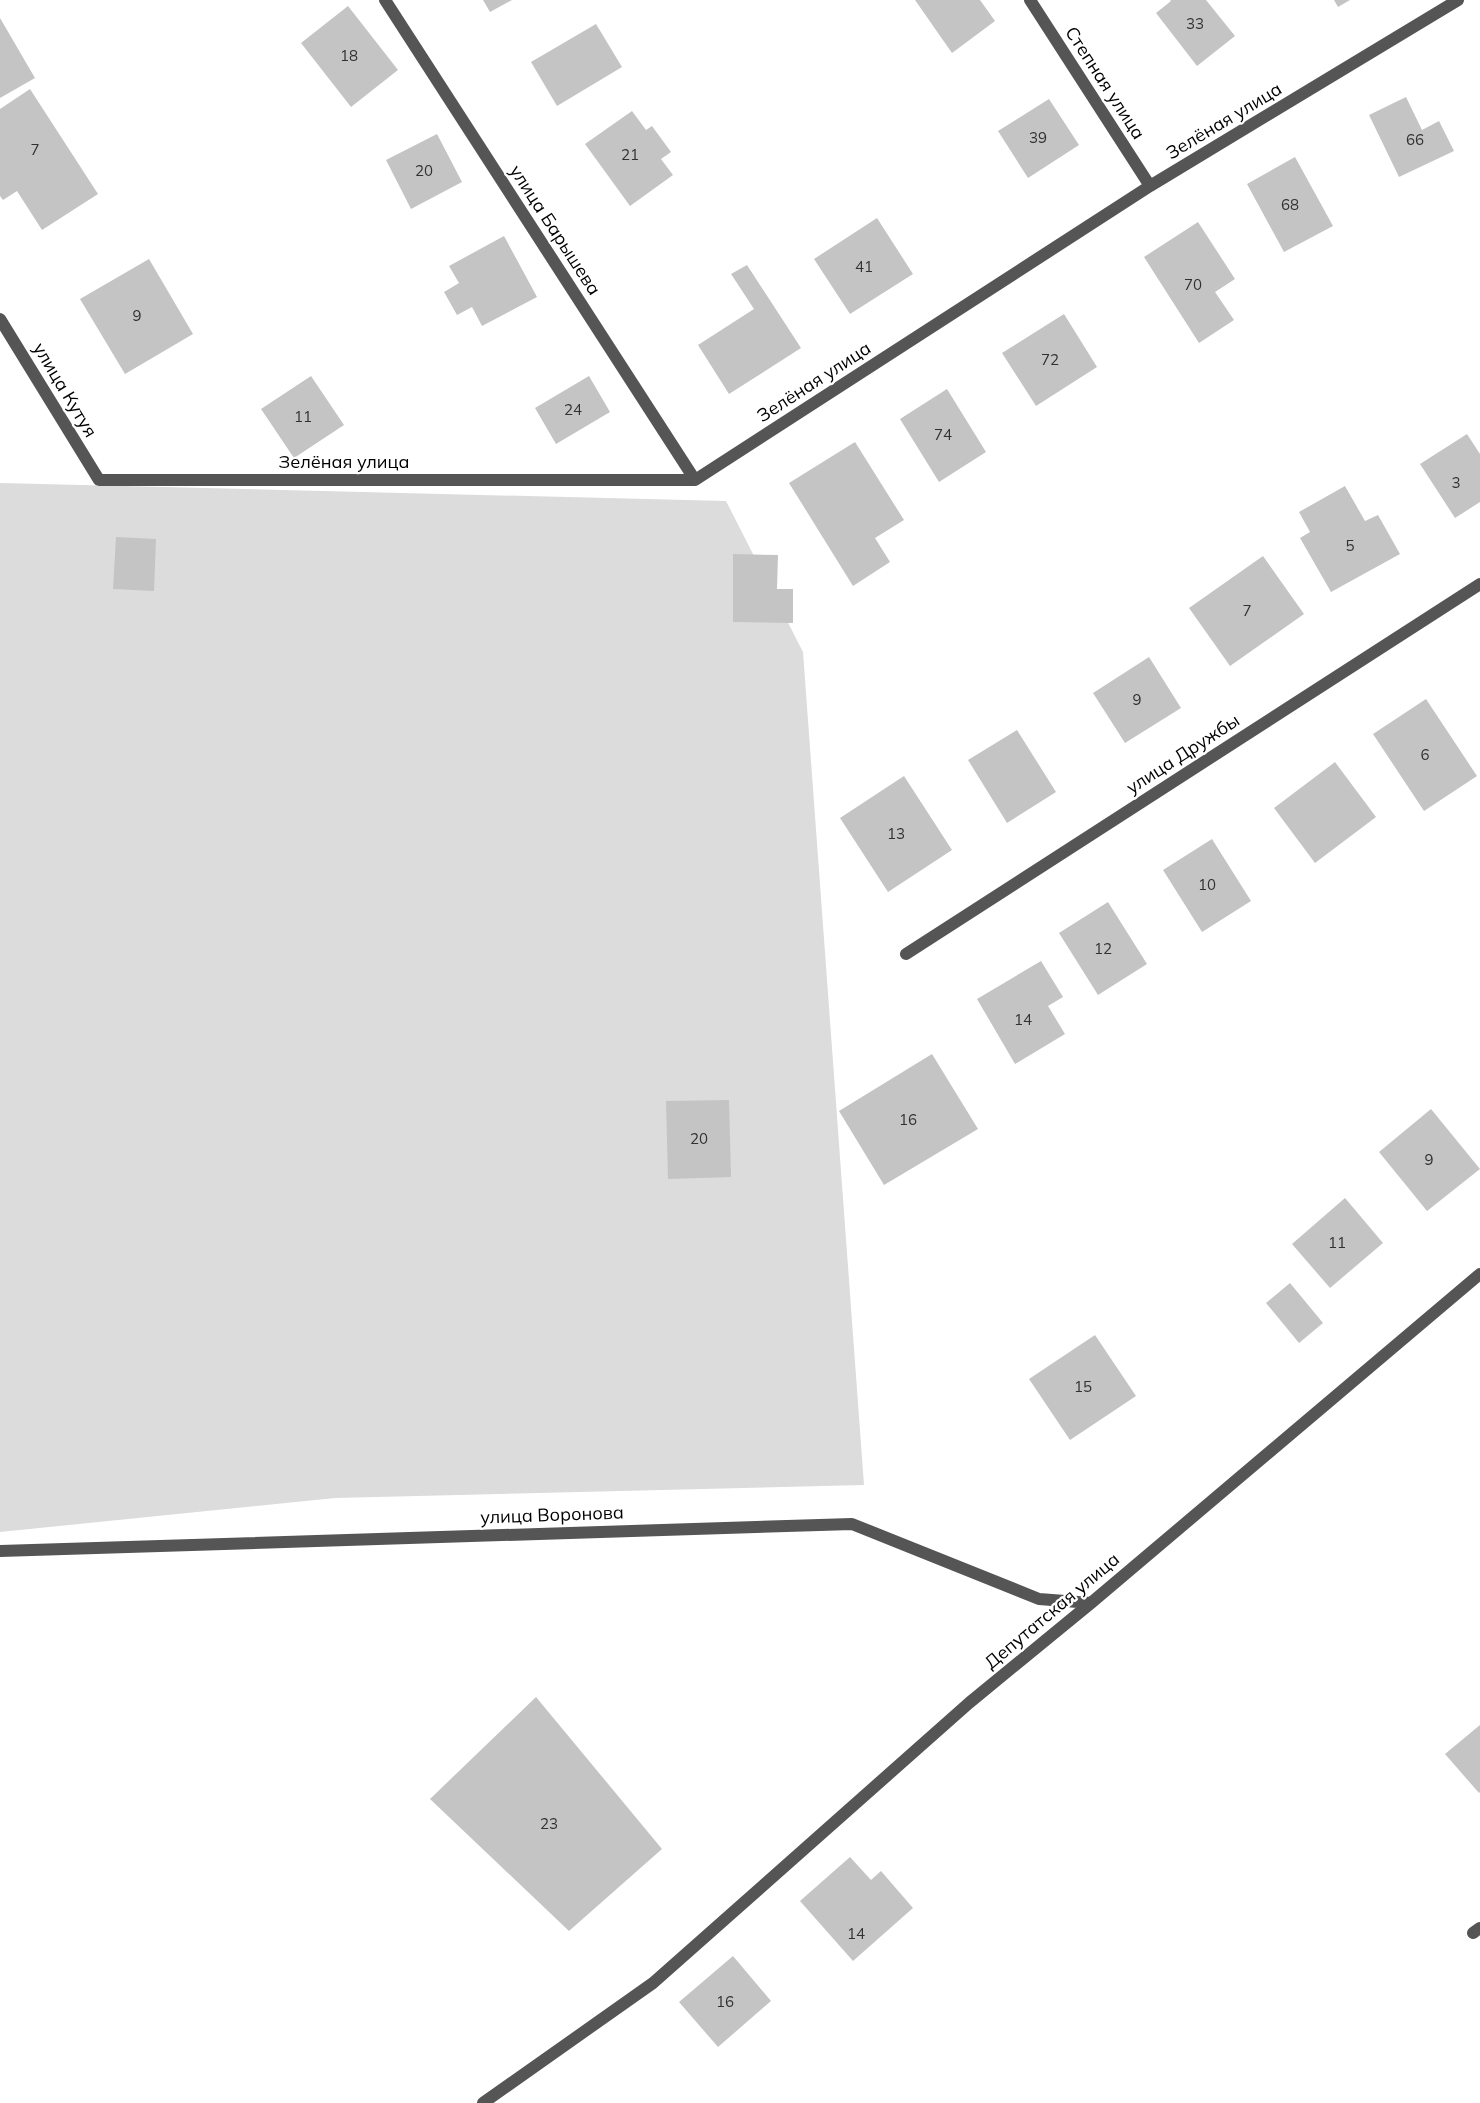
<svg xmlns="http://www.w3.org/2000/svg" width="1480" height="2103" font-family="Mulish,sans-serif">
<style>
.green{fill:#dcdcdc}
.building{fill:#c4c4c4}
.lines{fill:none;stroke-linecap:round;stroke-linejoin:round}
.street{stroke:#555;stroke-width:12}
.labels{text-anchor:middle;stroke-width:4.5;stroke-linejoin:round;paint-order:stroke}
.number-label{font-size:15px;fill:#313131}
.street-label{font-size:18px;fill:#000;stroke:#fff}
</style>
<rect width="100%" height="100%" fill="#fff"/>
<!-- green -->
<path class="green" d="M 0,483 L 726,501 L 803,652 L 864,1485 L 335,1498 L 0,1532 Z"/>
<!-- building -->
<path class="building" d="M 483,0 L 512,0 L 490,12 Z
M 915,0 L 980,0 L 995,21 L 952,53 Z
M 1170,0 L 1206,0 L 1235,36 L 1197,66 L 1156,13 L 1171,1 Z
M 1334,0 L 1350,0 L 1338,7 Z
M 348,6 L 398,70 L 351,107 L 301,43 Z
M 0,18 L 35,78 L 0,98 Z
M 596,24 L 622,67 L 557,106 L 531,62 Z
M 30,89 L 98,194 L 42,230 L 17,191 L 3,200 L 0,196 L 0,109 Z
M 1406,97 L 1422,130 L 1439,121 L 1454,151 L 1399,177 L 1369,115 Z
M 1049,99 L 1079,145 L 1028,178 L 998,131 Z
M 632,111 L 646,130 L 652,126 L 671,152 L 661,159 L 673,175 L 630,206 L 585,144 Z
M 437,134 L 462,182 L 411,209 L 386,160 Z
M 1295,157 L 1333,226 L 1284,252 L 1247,184 Z
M 877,218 L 913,274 L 850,314 L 814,259 Z
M 1198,222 L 1235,279 L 1215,292 L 1234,320 L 1199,343 L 1144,257 Z
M 504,236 L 537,297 L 482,326 L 472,307 L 457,315 L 444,292 L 459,283 L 449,266 Z
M 149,259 L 193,334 L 125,374 L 80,299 Z
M 747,265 L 801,348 L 729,394 L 698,345 L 754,309 L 731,274 Z
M 1064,314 L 1097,367 L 1036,406 L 1002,353 Z
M 311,376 L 344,425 L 294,458 L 261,409 Z
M 589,376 L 610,412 L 556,444 L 535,408 Z
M 947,389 L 986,452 L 939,482 L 900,419 Z
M 1467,434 L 1480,454 L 1480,502 L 1455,518 L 1420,464 Z
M 855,442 L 904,520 L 875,538 L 890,562 L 853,586 L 789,483 Z
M 1345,486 L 1365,521 L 1378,515 L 1400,554 L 1331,592 L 1300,538 L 1310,532 L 1299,512 Z
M 116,537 L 156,539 L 154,591 L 113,589 Z
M 733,554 L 778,555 L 777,589 L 793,589 L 793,623 L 733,622 Z
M 1263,556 L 1304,614 L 1230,666 L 1189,608 Z
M 1149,657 L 1181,708 L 1125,743 L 1093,693 Z
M 1426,699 L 1477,776 L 1424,811 L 1373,734 Z
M 1017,730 L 1056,792 L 1007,823 L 968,760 Z
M 1335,762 L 1376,817 L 1315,863 L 1274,808 Z
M 904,776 L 952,850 L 888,892 L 840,818 Z
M 1212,839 L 1251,901 L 1202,932 L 1163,870 Z
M 1108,902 L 1147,964 L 1098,995 L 1059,933 Z
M 1041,961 L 1063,997 L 1048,1006 L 1065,1034 L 1015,1064 L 977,999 Z
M 932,1054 L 978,1129 L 884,1185 L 839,1111 Z
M 729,1100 L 731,1177 L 668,1179 L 666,1101 Z
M 1431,1109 L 1480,1169 L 1427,1211 L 1379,1152 Z
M 1345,1198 L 1383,1243 L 1330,1288 L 1292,1244 Z
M 1290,1283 L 1323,1323 L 1299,1343 L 1266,1303 Z
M 1095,1335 L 1136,1396 L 1070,1440 L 1029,1379 Z
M 536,1697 L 662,1849 L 569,1931 L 430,1799 Z
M 1480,1725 L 1480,1792 L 1479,1793 L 1445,1754 Z
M 850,1857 L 871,1880 L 881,1871 L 913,1908 L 853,1961 L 800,1901 Z
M 733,1956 L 771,2001 L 718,2047 L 679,2002 Z"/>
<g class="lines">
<!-- street -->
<path class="street" d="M 385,0 L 695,480
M 1030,0 L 1150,186
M 0,319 L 99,480 L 695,480 L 1150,186 L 1458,0
M 906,954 L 1480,584
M 0,1551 L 852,1524 L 1039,1599 L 1091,1603
M 1473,1933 L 1480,1928
M 483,2103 L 653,1983 L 969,1703 L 1091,1603 L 1480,1274"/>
</g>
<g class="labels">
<!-- number labels -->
<g class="number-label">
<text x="1195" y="29">33</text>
<text x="349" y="61">18</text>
<text x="1038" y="143">39</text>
<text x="1415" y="145">66</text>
<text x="35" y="155">7</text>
<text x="630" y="160">21</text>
<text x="424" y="176">20</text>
<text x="1290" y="210">68</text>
<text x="864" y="272">41</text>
<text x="1193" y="290">70</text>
<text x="137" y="321">9</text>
<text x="1050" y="365">72</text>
<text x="573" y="415">24</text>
<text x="303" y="422">11</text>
<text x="943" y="440">74</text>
<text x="1456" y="488">3</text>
<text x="1350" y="551">5</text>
<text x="1247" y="616">7</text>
<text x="1137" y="705">9</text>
<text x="1425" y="760">6</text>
<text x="896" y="839">13</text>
<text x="1207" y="890">10</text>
<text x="1103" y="954">12</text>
<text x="1023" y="1025">14</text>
<text x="908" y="1125">16</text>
<text x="699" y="1144">20</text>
<text x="1429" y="1165">9</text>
<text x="1337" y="1248">11</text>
<text x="1083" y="1392">15</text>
<text x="549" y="1829">23</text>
<text x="856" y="1939">14</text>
<text x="725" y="2007">16</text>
</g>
<!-- street labels -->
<g class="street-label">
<text transform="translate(1105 83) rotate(57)" y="6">Степная улица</text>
<text transform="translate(1224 121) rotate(-31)" y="6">Зелёная улица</text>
<text transform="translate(555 230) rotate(57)" y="6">улица Барышева</text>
<text transform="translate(814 382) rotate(-33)" y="6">Зелёная улица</text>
<text transform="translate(65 390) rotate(59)" y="6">улица Кутуя</text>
<text x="344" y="468">Зелёная улица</text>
<text transform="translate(1183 754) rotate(-33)" y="6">улица Дружбы</text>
<text transform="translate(552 1515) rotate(-2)" y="6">улица Воронова</text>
<text transform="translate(1052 1611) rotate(-40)" y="6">Депутатская улица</text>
</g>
</g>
</svg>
